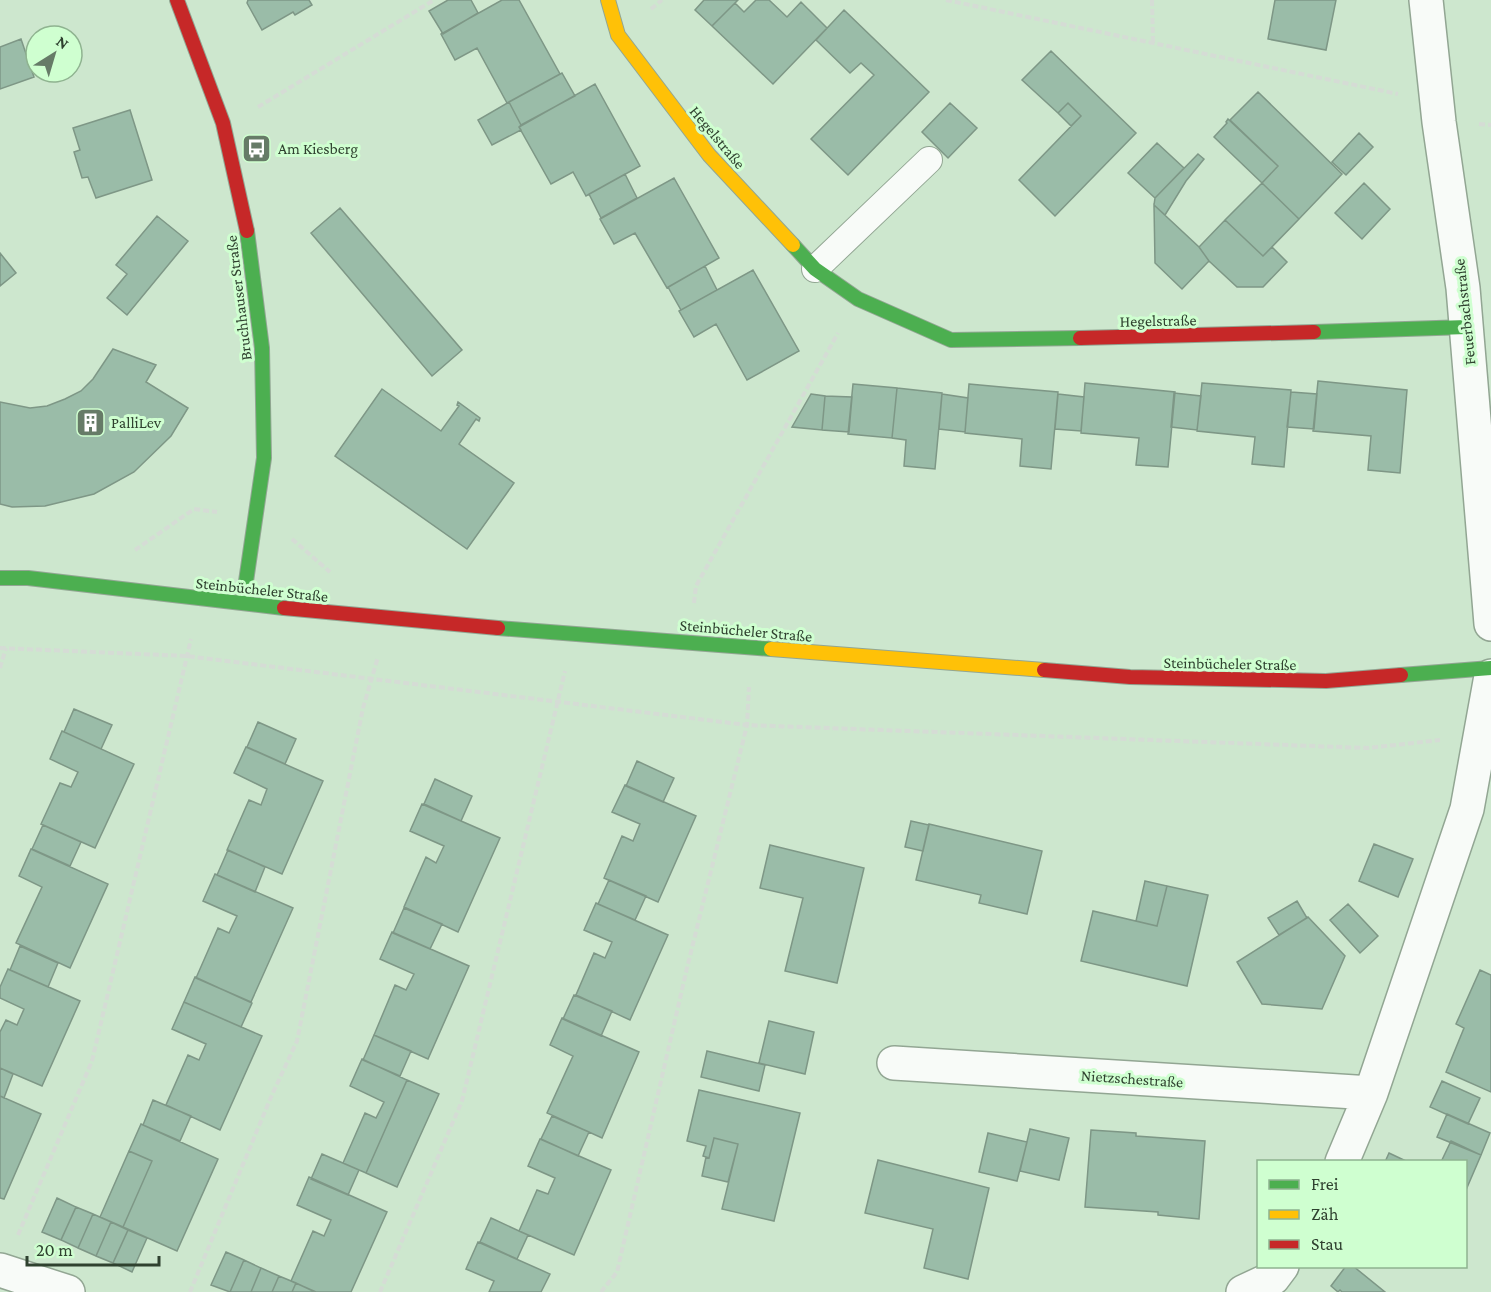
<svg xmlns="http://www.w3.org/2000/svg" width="1491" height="1292" font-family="'Crimson Pro',serif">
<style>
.building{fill:#9abca8;stroke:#7e9786;stroke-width:1.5}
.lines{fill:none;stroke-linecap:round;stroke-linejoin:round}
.lane-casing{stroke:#92a693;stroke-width:28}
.street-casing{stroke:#92a693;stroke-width:36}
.fast-casing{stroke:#92a693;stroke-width:16}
.slow-casing{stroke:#92a693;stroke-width:16}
.jam-casing{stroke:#92a693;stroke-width:16}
.path{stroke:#d5dcd5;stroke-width:4;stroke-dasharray:6 3;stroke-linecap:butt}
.lane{stroke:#f8fbf8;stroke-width:26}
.street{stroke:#f8fbf8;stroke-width:33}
.fast{stroke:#4caf50;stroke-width:14}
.slow{stroke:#ffc107;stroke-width:14}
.jam{stroke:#c62828;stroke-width:14}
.labels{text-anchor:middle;stroke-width:6;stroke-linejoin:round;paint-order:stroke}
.street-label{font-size:16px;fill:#2f412f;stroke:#cfffd0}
.poi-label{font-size:16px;fill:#2f412f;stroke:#cfffd0;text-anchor:start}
</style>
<rect width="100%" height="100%" fill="#cde7ce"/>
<!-- building -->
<path class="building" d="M 248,0 L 309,0 L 312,5 L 295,15 L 293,12 L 262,30 L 247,3 Z
M 448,0 L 471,0 L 478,13 L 443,34 L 429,11 Z
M 502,0 L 519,0 L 560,74 L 507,103 L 477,48 L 455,60 L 441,34 Z
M 704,0 L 738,0 L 712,26 L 695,10 Z
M 756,0 L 769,0 L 787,17 L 801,2 L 827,28 L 773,84 L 712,26 L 735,3 L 744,12 Z
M 1275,0 L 1336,0 L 1326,50 L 1268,39 Z
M 844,10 L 929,92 L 848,175 L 811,139 L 874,75 L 861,63 L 850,73 L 816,40 Z
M 21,39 L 34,77 L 0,89 L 0,47 Z
M 1051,51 L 1136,133 L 1055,216 L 1019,180 L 1081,116 L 1068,103 L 1058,113 L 1022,80 Z
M 562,73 L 575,96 L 521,125 L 509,102 Z
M 595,84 L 640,166 L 586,196 L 573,172 L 551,184 L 519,127 Z
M 1258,92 L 1342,174 L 1299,219 L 1262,183 L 1278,166 L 1230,120 Z
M 509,102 L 521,125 L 519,127 L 521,130 L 492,145 L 478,120 Z
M 950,103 L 977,128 L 948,158 L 922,132 Z
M 1068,103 L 1081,116 L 1071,126 L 1058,113 Z
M 130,110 L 152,180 L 96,198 L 88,177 L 82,178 L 74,152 L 80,150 L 73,128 Z
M 1228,119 L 1278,166 L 1262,183 L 1214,137 L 1227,123 L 1226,122 Z
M 1359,133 L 1373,147 L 1346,175 L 1332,162 Z
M 1157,143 L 1184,168 L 1155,198 L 1128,173 Z
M 1198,154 L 1204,159 L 1186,181 L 1165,215 L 1154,205 L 1155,198 Z
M 625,174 L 637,198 L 601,218 L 589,194 Z
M 674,178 L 719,258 L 667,288 L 635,233 L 614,244 L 600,219 Z
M 1262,183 L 1299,219 L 1263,256 L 1225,220 Z
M 1364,183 L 1390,209 L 1362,239 L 1335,213 Z
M 1154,205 L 1199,247 L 1209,261 L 1182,289 L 1155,263 Z
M 340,208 L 462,350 L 432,376 L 311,233 Z
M 157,216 L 188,241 L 127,315 L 107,298 L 127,274 L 116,265 Z
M 1225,220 L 1263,256 L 1272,247 L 1287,262 L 1263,287 L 1237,287 L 1209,261 L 1199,247 Z
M 0,253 L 16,273 L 0,286 Z
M 705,266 L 717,290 L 681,310 L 668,287 Z
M 753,270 L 799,351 L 747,380 L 716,324 L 694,337 L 679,311 Z
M 113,349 L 156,365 L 146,382 L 188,408 L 171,436 L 134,472 L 94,494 L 45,506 L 12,507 L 0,504 L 0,402 L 30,408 L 47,406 L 65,399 L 81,391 L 93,379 Z
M 1318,381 L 1407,390 L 1400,473 L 1368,470 L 1371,436 L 1313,431 Z
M 1085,383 L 1175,392 L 1168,467 L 1136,465 L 1139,438 L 1081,433 Z
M 1202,383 L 1291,390 L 1284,467 L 1252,464 L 1255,437 L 1197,431 Z
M 853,384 L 897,388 L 892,438 L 848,434 Z
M 969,384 L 1058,392 L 1051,469 L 1020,466 L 1022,439 L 965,433 Z
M 897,388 L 942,393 L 935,469 L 904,466 L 906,440 L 892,438 Z
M 382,389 L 441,431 L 459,406 L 457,405 L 458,402 L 480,418 L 479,421 L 476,419 L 459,444 L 514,483 L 467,549 L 335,456 Z
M 1291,392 L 1317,394 L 1314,429 L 1287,427 Z
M 1174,393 L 1201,396 L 1197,430 L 1171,427 Z
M 811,394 L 825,396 L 822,430 L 792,427 Z
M 942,394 L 968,398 L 965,432 L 939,429 Z
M 1058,394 L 1084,397 L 1081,431 L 1055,429 Z
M 825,396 L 852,397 L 849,432 L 822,430 Z
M 74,709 L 112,725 L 101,749 L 64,732 Z
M 258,722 L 296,739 L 285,764 L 247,747 Z
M 62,731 L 134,764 L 95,848 L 41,824 L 60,783 L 71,787 L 78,772 L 50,759 Z
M 246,747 L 323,781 L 282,874 L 227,850 L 249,800 L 261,805 L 267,789 L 234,773 Z
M 637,761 L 674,778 L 663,802 L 626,786 Z
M 435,779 L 472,796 L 461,821 L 424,804 Z
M 625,785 L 696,816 L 658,902 L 604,878 L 622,836 L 633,841 L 640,824 L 612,812 Z
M 422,804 L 500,838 L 458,932 L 404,907 L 426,857 L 436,863 L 444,846 L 410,831 Z
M 911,821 L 929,825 L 923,851 L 905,847 Z
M 929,824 L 1042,851 L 1027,914 L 979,903 L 981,895 L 916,880 Z
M 43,825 L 81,842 L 70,866 L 32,849 Z
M 1374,844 L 1413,859 L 1398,897 L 1359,881 Z
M 770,845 L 864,868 L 837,983 L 785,971 L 803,898 L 760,888 Z
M 31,849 L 108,884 L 70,968 L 16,943 L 42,887 L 19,876 Z
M 228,850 L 265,867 L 255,892 L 217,875 Z
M 215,874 L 293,908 L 251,1002 L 196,978 L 218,928 L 229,933 L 237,916 L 203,901 Z
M 609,880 L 646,896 L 635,920 L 598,904 Z
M 1145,881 L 1167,886 L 1157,926 L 1136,921 Z
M 1167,886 L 1208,895 L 1187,986 L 1081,961 L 1093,911 L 1157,926 Z
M 1297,901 L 1307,918 L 1279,935 L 1268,918 Z
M 596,903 L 668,935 L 630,1020 L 576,995 L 594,953 L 605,958 L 612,942 L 584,930 Z
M 1348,904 L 1378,936 L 1360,953 L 1330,920 Z
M 404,908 L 442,924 L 430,949 L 393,933 Z
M 1308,917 L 1345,956 L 1322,1009 L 1262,1004 L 1237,962 Z
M 392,932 L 469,966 L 428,1059 L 374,1035 L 395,985 L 406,990 L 414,974 L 380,959 Z
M 20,946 L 58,963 L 48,987 L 10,970 Z
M 8,969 L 80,1001 L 42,1086 L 0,1068 L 0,1032 L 6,1020 L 17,1025 L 24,1009 L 0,998 L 0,987 Z
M 1480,970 L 1491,975 L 1491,1092 L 1446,1072 L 1464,1028 L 1456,1024 Z
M 195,977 L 252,1003 L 241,1027 L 184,1002 Z
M 574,995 L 612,1011 L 601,1036 L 563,1019 Z
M 184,1002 L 262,1036 L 220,1130 L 166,1105 L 188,1055 L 199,1060 L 206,1044 L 172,1029 Z
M 562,1018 L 639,1052 L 602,1138 L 547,1113 L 573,1056 L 550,1045 Z
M 769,1021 L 814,1032 L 805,1074 L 759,1063 Z
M 374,1035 L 411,1051 L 400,1076 L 363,1060 Z
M 707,1051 L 765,1065 L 759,1091 L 701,1077 Z
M 362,1059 L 407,1080 L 366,1173 L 343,1163 L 365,1113 L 376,1118 L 384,1102 L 350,1086 Z
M 0,1068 L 13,1074 L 4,1098 L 0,1096 Z
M 407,1080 L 439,1094 L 397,1187 L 366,1173 Z
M 1442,1081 L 1480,1098 L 1468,1124 L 1430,1107 Z
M 699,1090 L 800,1113 L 774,1221 L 722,1209 L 738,1144 L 714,1138 L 709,1158 L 703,1156 L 706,1146 L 687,1141 Z
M 0,1096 L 41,1114 L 4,1199 L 0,1198 Z
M 153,1100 L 191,1116 L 180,1141 L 143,1125 Z
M 1447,1114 L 1490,1133 L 1481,1155 L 1437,1137 Z
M 552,1116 L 589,1132 L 578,1156 L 541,1139 Z
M 141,1124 L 218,1159 L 177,1251 L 123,1227 L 152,1161 L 129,1151 Z
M 1030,1129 L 1069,1138 L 1059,1180 L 1020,1171 Z
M 1091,1130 L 1136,1133 L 1136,1136 L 1205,1141 L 1199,1219 L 1158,1215 L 1158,1212 L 1085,1207 Z
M 988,1133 L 1027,1142 L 1017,1181 L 979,1172 Z
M 714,1138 L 738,1144 L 728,1182 L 702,1176 L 706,1157 L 709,1158 Z
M 540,1139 L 611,1170 L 574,1255 L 519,1231 L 537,1190 L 548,1194 L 555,1178 L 528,1166 Z
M 1451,1141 L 1481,1155 L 1466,1190 L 1466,1162 L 1441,1162 Z
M 129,1151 L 152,1161 L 123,1227 L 100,1217 Z
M 1389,1153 L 1408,1162 L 1385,1162 Z
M 322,1154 L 359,1170 L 348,1195 L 311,1179 Z
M 878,1160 L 989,1188 L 968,1279 L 924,1268 L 933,1229 L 865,1213 Z
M 309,1177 L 387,1212 L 351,1292 L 316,1292 L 291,1281 L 313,1231 L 324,1236 L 331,1220 L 297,1205 Z
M 57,1198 L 76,1207 L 61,1240 L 42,1232 Z
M 76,1207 L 93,1214 L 78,1248 L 61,1240 Z
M 93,1214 L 111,1222 L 96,1256 L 78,1248 Z
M 491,1218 L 528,1235 L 517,1259 L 480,1242 Z
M 111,1222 L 128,1230 L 113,1263 L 96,1256 Z
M 128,1230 L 147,1238 L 132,1272 L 113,1263 Z
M 478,1242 L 550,1274 L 541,1292 L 489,1292 L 494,1281 L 466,1269 Z
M 226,1252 L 244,1260 L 230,1292 L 211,1285 Z
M 244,1260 L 261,1268 L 251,1292 L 230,1292 Z
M 1346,1266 L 1353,1266 L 1385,1292 L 1342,1292 L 1340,1290 L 1338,1292 L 1331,1286 Z
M 261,1268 L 279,1276 L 272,1292 L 251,1292 Z
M 279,1276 L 296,1283 L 292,1292 L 272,1292 Z
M 296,1283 L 315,1292 L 292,1292 Z"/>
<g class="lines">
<defs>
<path id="lane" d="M 815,269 L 929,160"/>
<path id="street" d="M 1426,0 L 1439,122 L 1463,288 L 1491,624
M 894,1063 L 1371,1093
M 1342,1162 L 1371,1093 L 1467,809 L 1491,676
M 0,1270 L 68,1292
M 1243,1292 L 1273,1278 L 1282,1266"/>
<path id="fast" d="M 793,245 L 815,269 L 858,299 L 951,340 L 1080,338
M 1314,332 L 1467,327
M 0,578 L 28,578 L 284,608
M 243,602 L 264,458 L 262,348 L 247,231
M 498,628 L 771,649
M 1401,675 L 1491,668"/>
<path id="slow" d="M 608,0 L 618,35 L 709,155 L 793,245
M 771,649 L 1044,670"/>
<path id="jam" d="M 177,0 L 223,123 L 247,231
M 1080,338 L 1314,332
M 284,608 L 498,628
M 1044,670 L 1130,677 L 1326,681 L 1401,675"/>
</defs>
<!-- lane casing -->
<use href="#lane" class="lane-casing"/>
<!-- street casing -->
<use href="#street" class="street-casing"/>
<!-- fast casing -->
<use href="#fast" class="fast-casing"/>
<!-- slow casing -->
<use href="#slow" class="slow-casing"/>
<!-- jam casing -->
<use href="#jam" class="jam-casing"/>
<!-- path -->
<path class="path" d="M 946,0 L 1398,94
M 1152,0 L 1153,43
M 651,9 L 662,0
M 258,107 L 434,0
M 1479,124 L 1491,125
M 292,539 L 330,572
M 135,550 L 194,509 L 217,512
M 694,603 L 696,586 L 838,333
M 0,648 L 186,656 L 747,725 L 1368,748 L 1440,740
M 0,668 L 6,648
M 18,1235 L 92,1061 L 191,639
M 190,1292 L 271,1097 L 297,1041 L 363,708 L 378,657
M 380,1292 L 462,1101 L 565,671
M 601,1292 L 617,1272 L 687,968 L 747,725 L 749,687"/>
<!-- lane -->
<use href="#lane" class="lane"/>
<!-- street -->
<use href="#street" class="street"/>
<!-- fast -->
<use href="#fast" class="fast"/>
<!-- slow -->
<use href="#slow" class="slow"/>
<!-- jam -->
<use href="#jam" class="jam"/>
</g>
<!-- icons -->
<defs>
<symbol id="bus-square" viewBox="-11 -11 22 22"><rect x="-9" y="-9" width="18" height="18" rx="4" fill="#667b67" stroke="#cfffd0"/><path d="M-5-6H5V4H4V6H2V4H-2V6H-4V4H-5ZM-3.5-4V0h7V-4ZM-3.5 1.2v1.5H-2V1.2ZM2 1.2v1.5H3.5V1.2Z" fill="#fff"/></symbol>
<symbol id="building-square" viewBox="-11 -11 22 22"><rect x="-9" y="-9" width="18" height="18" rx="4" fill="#667b67" stroke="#cfffd0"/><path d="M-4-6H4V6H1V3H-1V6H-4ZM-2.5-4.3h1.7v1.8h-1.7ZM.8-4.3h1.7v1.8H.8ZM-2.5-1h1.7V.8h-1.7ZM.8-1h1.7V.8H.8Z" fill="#fff"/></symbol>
</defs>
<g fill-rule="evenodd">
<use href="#bus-square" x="240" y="132" width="33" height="33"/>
<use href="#building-square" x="74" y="406" width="33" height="33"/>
</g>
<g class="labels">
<!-- street labels -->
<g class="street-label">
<text transform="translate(718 137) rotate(50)" y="6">Hegelstraße</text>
<text transform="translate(238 298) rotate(-97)" y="6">Bruchhauser Straße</text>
<text transform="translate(1464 312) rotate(-96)" y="6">Feuerbachstraße</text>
<text transform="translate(1158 320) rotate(-1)" y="6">Hegelstraße</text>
<text transform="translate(262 589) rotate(6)" y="6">Steinbücheler Straße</text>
<text transform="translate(746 630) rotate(5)" y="6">Steinbücheler Straße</text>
<text transform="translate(1230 663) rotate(1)" y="6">Steinbücheler Straße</text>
<text transform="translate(1132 1078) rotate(4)" y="6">Nietzschestraße</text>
</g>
<!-- poi labels -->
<g class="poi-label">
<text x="278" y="154">Am Kiesberg</text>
<text x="111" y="428">PalliLev</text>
</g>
</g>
<!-- legend -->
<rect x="1257" y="1160" width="210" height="108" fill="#cfffd0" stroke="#8fb390" stroke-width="1.5"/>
<rect x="1269" y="1180" width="30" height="9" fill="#4caf50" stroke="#8fb390" stroke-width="1.5"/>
<text x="1311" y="1190" font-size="18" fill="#2f412f">Frei</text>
<rect x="1269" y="1210" width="30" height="9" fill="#ffc107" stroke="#8fb390" stroke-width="1.5"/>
<text x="1311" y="1220" font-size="18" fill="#2f412f">Zäh</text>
<rect x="1269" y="1240" width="30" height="9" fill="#c62828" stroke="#8fb390" stroke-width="1.5"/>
<text x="1311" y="1250" font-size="18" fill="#2f412f">Stau</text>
<!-- north arrow -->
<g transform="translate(54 54) rotate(37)"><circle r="28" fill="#cfffd0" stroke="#8fb390" stroke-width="1.5"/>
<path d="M0-4.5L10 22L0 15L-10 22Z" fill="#667b67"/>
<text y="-9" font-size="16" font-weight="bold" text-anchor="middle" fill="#2f412f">N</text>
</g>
<!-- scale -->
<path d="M27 1256v9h132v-9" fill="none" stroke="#2f412f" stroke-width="3"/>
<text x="36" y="1256" font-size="18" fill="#2f412f" stroke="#cfffd0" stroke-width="4.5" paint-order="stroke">20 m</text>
</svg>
